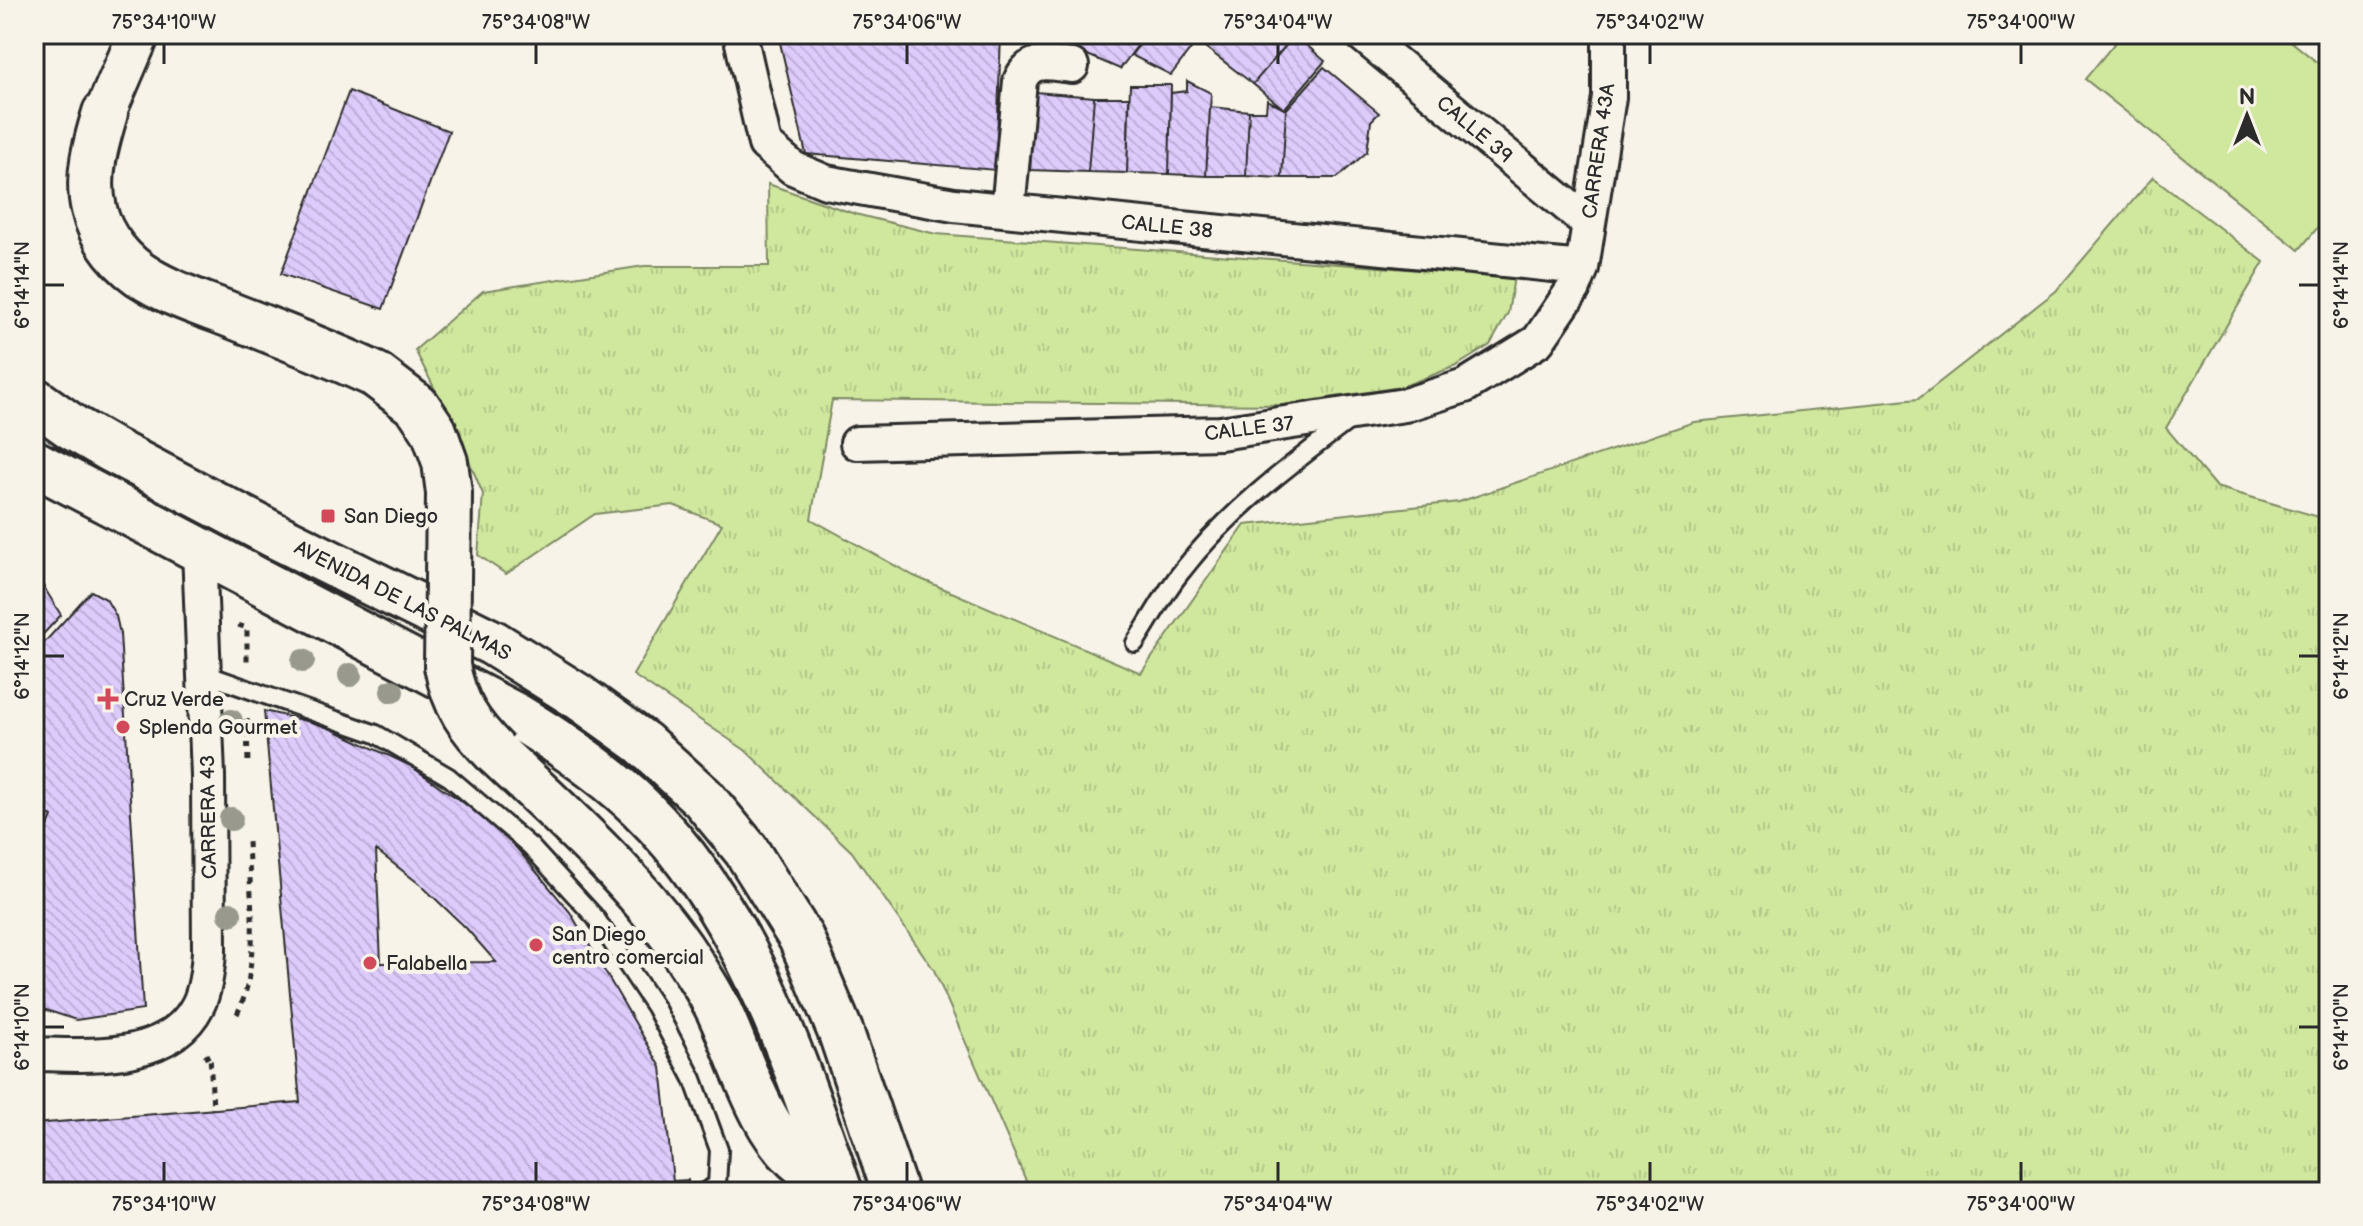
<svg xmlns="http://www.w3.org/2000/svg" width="2363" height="1226" font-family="'Balsamiq Sans',sans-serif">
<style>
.grass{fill:#d0e89e;stroke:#7e8a64;stroke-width:2}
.park{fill:url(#park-tufts);stroke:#7e8a64;stroke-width:2}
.building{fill:url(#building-back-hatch);stroke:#2b2b2b;stroke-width:2;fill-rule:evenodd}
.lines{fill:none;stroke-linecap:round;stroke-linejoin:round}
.service-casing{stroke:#2b2b2b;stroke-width:22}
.minor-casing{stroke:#2b2b2b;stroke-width:38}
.tertiary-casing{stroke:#2b2b2b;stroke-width:46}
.primary-casing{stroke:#2b2b2b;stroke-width:50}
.path{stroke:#2b2b2b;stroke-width:5;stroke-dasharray:6 6;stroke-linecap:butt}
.service{stroke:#f7f3e8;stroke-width:16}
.minor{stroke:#f7f3e8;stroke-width:32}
.tertiary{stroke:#f7f3e8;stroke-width:40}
.primary{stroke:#f7f3e8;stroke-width:44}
.primary-bridge-casing{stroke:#2b2b2b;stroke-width:50;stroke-linecap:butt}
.primary-bridge{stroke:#f7f3e8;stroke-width:44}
.tree{fill:#999a8d}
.ticks{fill:none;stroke:#2b2b2b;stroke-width:3}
.poi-dot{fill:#d1495b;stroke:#f7f3e8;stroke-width:3}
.labels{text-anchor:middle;stroke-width:8;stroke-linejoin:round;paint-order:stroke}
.street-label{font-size:20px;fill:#2b2b2b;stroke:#f7f3e8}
.poi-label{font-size:20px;fill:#2b2b2b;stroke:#f7f3e8;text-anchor:start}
.neatline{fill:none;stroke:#2b2b2b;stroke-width:3}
.ticks-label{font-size:20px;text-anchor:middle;fill:#2b2b2b}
</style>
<defs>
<pattern id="park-tufts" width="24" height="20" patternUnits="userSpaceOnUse" patternTransform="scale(2)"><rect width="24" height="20" fill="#d0e89e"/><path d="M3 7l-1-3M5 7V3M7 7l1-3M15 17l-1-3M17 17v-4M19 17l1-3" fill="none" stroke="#b3c788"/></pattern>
<pattern id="building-back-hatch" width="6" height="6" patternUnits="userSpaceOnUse" patternTransform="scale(2)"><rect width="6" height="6" fill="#ddcbfc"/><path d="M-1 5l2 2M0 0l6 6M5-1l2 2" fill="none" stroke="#beaed8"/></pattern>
</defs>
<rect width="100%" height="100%" fill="#f7f3e8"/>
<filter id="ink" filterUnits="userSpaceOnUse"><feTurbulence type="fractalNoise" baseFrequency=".0125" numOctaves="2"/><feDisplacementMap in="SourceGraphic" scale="16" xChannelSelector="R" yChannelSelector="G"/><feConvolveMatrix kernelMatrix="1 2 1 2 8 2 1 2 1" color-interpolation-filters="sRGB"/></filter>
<g filter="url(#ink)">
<!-- grass -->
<path class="grass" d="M 2122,34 L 2282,34 L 2329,72 L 2329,214 L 2299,250 L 2085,79 Z"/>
<!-- park -->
<path class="park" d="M 2153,177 L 2264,262 L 2166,428 L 2216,487 L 2329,520 L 2329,1192 L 1031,1192 L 934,970 L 852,852 L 745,750 L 633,675 L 722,524 L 673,505 L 595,514 L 506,574 L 478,555 L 483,494 L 459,437 L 415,350 L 483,291 L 644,266 L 769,266 L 768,184 L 855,214 L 936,234 L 1514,277 L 1508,313 L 1490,345 L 1456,366 L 1401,387 L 1282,405 L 832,400 L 811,519 L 914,576 L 1141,673 L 1245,525 L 1459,502 L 1694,422 L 1918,399 L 2056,291 Z"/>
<!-- building -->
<path class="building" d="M 778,34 L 1001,34 L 996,170 L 806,154 Z
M 1061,34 L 1146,34 L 1120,69 L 1055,41 Z
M 1148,34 L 1277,34 L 1288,43 L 1253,84 L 1197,41 L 1171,75 L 1131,55 Z
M 1295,35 L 1325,61 L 1284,109 L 1253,84 Z
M 1324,67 L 1379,113 L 1371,121 L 1367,152 L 1337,178 L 1282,178 L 1286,110 Z
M 1187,81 L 1211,93 L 1206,176 L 1169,174 L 1171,93 L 1187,91 Z
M 1130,85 L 1171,85 L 1169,174 L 1127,173 Z
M 349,91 L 449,131 L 383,309 L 281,274 Z
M 1035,92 L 1094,97 L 1088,172 L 1030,170 Z
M 1094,97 L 1129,97 L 1127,173 L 1088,172 Z
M 1267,100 L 1286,110 L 1282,178 L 1246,176 L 1249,111 L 1266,111 Z
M 1210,107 L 1249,111 L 1246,176 L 1206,176 Z
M 34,571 L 61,615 L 34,644 Z
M 91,591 L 106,599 L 116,616 L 120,634 L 143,1010 L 76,1020 L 34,1006 L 34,861 L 52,817 L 34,805 L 34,763 L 40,763 L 34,709 L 34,654 Z
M 264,711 L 323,725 L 409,765 L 500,828 L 570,912 L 661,1067 L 673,1181 L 688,1180 L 689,1192 L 34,1192 L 34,1124 L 300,1102 ZM 376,850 L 422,886 L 466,928 L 496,962 L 381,963 Z
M 34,805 L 52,817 L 34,861 Z"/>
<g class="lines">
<defs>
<path id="service" d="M 1135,643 C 1151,619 1164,593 1182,571 C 1229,510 1290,465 1351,419
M 205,674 L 376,734 L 449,777 L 530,846 L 595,917 L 655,1007 L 693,1079 L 719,1150 L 717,1185 L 704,1192"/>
<path id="minor" d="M 740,34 L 765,144 L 793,168 L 826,182 L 954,205 L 1582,268
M 1361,34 L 1588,223
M 1008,210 L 1020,81 C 1030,56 1050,64 1072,66
M 857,443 L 1220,433 L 1405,405 L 1465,386 L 1538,341 L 1574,288 L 1582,268 L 1609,97 L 1609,34
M 34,1054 C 88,1055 169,1063 198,1005 C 206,989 208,969 209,951 L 208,776 L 199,550"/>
<path id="tertiary" d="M 105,113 L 139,34"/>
<path id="primary" d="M 105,113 C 96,143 86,177 94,209 C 100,238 124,266 149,280 C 174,295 202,304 228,314 C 278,334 328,352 376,375
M 34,400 L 72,427 L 110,449 L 274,535 L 493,643 L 579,697 L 643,743 L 703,798 L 746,850 L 801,938 L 841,1033 L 895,1192
M 34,463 L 518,717 C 561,743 604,772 640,807 C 746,910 793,1056 840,1192
M 496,753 C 561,814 630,875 681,948 C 694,968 709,989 719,1011 C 742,1059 760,1132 804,1165 C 813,1172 826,1176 836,1182"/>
</defs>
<!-- service casing -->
<use href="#service" class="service-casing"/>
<!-- minor casing -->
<use href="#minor" class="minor-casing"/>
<!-- tertiary casing -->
<use href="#tertiary" class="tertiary-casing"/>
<!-- primary casing -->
<use href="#primary" class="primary-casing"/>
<!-- path -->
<path class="path" d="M 238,625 L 247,628 L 247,661
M 247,719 L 248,765
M 237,1014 C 262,966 249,892 248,839
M 204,1058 L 210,1055 L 213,1109"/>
<!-- service -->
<use href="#service" class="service"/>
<!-- minor -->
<use href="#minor" class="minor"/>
<!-- tertiary -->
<use href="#tertiary" class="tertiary"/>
<!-- primary -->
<use href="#primary" class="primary"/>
<defs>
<path id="primary-bridge" d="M 376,375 L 418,407 L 434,431 L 445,462 L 449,493 L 447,666 C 454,704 470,727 496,753"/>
</defs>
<!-- primary-bridge casing -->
<use href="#primary-bridge" class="primary-bridge-casing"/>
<!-- primary-bridge -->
<use href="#primary-bridge" class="primary-bridge"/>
</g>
<!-- trees -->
<g class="tree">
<circle cx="303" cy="661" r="12"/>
<circle cx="350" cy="675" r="12"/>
<circle cx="392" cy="691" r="12"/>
<circle cx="231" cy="721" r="12"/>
<circle cx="231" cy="819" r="12"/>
<circle cx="230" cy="914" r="12"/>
</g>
</g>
<!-- ticks -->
<path class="ticks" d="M 164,44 L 164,64M 536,44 L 536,64M 907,44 L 907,64M 1278,44 L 1278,64M 1650,44 L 1650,64M 2021,44 L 2021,64M 44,285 L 64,285M 2299,285 L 2319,285M 44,656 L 64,656M 2299,656 L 2319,656M 44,1027 L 64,1027M 2299,1027 L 2319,1027M 164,1162 L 164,1182M 536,1162 L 536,1182M 907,1162 L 907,1182M 1278,1162 L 1278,1182M 1650,1162 L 1650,1182M 2021,1162 L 2021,1182"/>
<!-- markers -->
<g class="poi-dot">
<rect x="320" y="508" width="16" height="16" rx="4"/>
<path d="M104 687h8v8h8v8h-8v8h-8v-8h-8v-8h8z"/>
<circle cx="123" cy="727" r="8"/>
<circle cx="536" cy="945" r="8"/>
<circle cx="370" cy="963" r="8"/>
</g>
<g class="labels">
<!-- street labels -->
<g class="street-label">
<text transform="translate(1475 129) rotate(40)" y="7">CALLE 39</text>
<text transform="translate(1598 151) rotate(-82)" y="7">CARRERA 43A</text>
<text transform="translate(1167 226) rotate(6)" y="7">CALLE 38</text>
<text transform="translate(1249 428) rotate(-7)" y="7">CALLE 37</text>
<text transform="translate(403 600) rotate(27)" y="7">AVENIDA DE LAS PALMAS</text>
<text transform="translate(208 817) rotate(-91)" y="7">CARRERA 43</text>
</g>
<!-- poi labels -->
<g class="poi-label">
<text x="344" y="523">San Diego</text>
<text x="124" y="706">Cruz Verde</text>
<text x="139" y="734">Splenda Gourmet</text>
<text x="552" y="941">San Diego<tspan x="552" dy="23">centro comercial</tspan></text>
<text x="386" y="970">Falabella</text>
</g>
</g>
<!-- margin -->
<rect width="2363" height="1226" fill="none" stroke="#f7f3e8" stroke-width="88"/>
<!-- north arrow -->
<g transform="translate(2247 116)" stroke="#f7f3e8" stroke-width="6" paint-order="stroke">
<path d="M0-6L14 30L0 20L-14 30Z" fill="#2b2b2b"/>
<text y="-12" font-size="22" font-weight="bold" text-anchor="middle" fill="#2b2b2b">N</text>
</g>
<rect x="44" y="44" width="2275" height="1138" class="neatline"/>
<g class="ticks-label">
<text x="164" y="29">75°34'10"W</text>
<text x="536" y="29">75°34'08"W</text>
<text x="907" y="29">75°34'06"W</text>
<text x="1278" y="29">75°34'04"W</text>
<text x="1650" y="29">75°34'02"W</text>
<text x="2021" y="29">75°34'00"W</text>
<text transform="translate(22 285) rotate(-90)" y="7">6°14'14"N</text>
<text transform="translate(2341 285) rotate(-90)" y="7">6°14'14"N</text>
<text transform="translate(22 656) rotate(-90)" y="7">6°14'12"N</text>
<text transform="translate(2341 656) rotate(-90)" y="7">6°14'12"N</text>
<text transform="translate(22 1027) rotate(-90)" y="7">6°14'10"N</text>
<text transform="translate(2341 1027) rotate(-90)" y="7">6°14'10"N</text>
<text x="164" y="1211">75°34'10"W</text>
<text x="536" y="1211">75°34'08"W</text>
<text x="907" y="1211">75°34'06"W</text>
<text x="1278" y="1211">75°34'04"W</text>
<text x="1650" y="1211">75°34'02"W</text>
<text x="2021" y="1211">75°34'00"W</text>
</g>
</svg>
